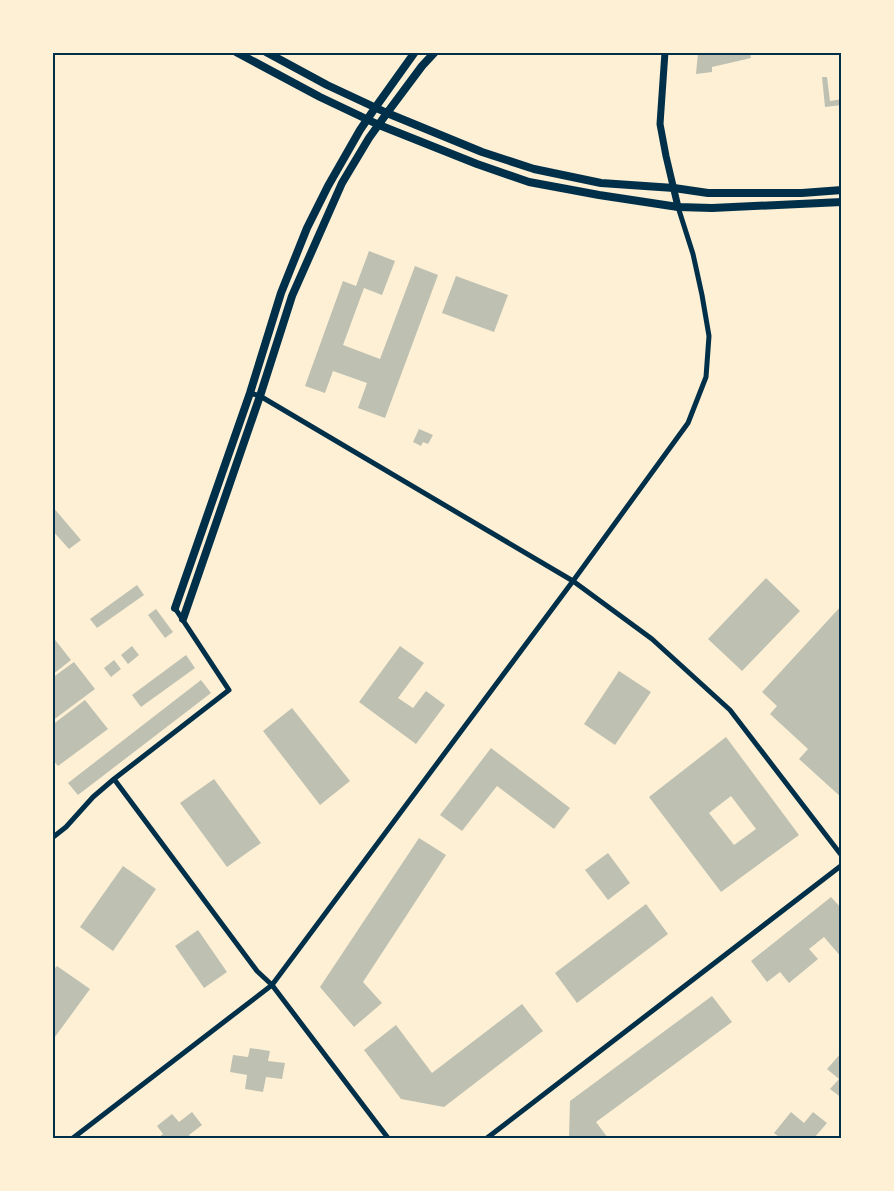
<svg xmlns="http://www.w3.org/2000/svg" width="894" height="1191" font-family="Cabin,sans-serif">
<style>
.building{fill:#bec0b2;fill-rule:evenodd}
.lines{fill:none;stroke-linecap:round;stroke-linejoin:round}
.minor{stroke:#003049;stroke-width:5}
.tertiary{stroke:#003049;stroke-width:7}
.secondary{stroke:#003049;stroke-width:8}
.neatline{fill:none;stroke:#003049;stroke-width:2}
</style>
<rect width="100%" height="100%" fill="#fdf0d5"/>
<!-- building -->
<path class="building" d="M 698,52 L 750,52 L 751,58 L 712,67 L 712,72 L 696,74 Z
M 822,77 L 827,77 L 830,101 L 842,99 L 842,105 L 825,107 Z
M 369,251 L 395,261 L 382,295 L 364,288 L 343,345 L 380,359 L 415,266 L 438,275 L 385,418 L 358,408 L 367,383 L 333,371 L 325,393 L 305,386 L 343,281 L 356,286 Z
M 456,276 L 508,295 L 494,332 L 442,313 Z
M 419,429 L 433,435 L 428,444 L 423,442 L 421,446 L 413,442 Z
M 52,506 L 81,540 L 69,549 L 52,530 Z
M 766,578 L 800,611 L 742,671 L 708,639 Z
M 137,585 L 144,595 L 97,628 L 90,619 Z
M 842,605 L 842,798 L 799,759 L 808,749 L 770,714 L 777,706 L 762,692 Z
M 156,609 L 173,632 L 165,638 L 148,615 Z
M 52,636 L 71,660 L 52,675 L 52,656 L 54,655 L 52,653 Z
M 132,646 L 139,655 L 128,664 L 121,655 Z
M 400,646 L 424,663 L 398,698 L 413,708 L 426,691 L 445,705 L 416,744 L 359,702 Z
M 186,655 L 195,668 L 141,707 L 132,695 Z
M 114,660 L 121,669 L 111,677 L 104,668 Z
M 74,662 L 95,689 L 52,721 L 52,678 Z
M 619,671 L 651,692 L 615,745 L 584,724 Z
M 201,680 L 211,693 L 78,795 L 68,783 Z
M 85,700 L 108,729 L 58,766 L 52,759 L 52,725 Z
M 292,708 L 350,781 L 320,805 L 263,731 Z
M 726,737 L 799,835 L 721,892 L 649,797 ZM 731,796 L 756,829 L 734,845 L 709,813 Z
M 491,748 L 570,808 L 554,829 L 497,786 L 462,831 L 440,815 Z
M 214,779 L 261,843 L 227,867 L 180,803 Z
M 419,838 L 446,855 L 363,982 L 382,1003 L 354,1027 L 320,987 Z
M 608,853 L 630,883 L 608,900 L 585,870 Z
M 123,866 L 156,889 L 113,951 L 80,927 Z
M 831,897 L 842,909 L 842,958 L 824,937 L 809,949 L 818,959 L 789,983 L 780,972 L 767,982 L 751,961 Z
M 646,904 L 668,934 L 577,1003 L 555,973 Z
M 198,930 L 227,972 L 204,988 L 175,946 Z
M 57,966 L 90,989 L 52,1041 L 52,971 Z
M 712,996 L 732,1022 L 596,1122 L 608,1138 L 569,1138 L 570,1101 Z
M 522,1004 L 543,1031 L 444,1107 L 401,1099 L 364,1050 L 396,1025 L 432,1073 Z
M 250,1048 L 270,1051 L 268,1061 L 285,1063 L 282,1079 L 266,1077 L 263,1092 L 245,1089 L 247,1075 L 230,1072 L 233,1055 L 248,1057 Z
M 842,1052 L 842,1098 L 830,1089 L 839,1079 L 827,1069 Z
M 192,1112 L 202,1125 L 189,1135 L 192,1138 L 158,1138 L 163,1134 L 157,1126 L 172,1114 L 179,1122 Z
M 791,1112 L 804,1123 L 813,1112 L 827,1123 L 814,1138 L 780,1138 L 774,1133 Z"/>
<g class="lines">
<!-- minor -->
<path class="minor" d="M 250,393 L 260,396 L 573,581 L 652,639 L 730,710 L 842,856
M 114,779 L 257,971 L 272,985 L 388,1138
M 52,838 L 66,827 L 93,797 L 114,779 L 229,690 L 175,608
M 73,1138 L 272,985 L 573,581 L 688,423 L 706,377 L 709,336 L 702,295 L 693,254 L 678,207
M 487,1138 L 842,865"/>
<!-- tertiary -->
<path class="tertiary" d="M 665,52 L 660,124 L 666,156 L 678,207"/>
<!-- secondary -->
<path class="secondary" d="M 236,52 L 320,97 L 379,125 L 477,164 L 529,182 L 599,195 L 678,207 L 712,208 L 842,202
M 266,52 L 327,85 L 387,113 L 482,152 L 534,169 L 601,183 L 674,188 L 708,193 L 802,193 L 842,190
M 175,608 L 250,393 L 281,293 L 307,228 L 328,186 L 360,130 L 375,108 L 415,52
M 183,619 L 260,396 L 292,296 L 342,183 L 369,138 L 387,113 L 422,66 L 435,52"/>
</g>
<!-- border -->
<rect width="894" height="1191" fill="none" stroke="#fdf0d5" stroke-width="108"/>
<rect x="54" y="54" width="786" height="1083" class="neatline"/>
</svg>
